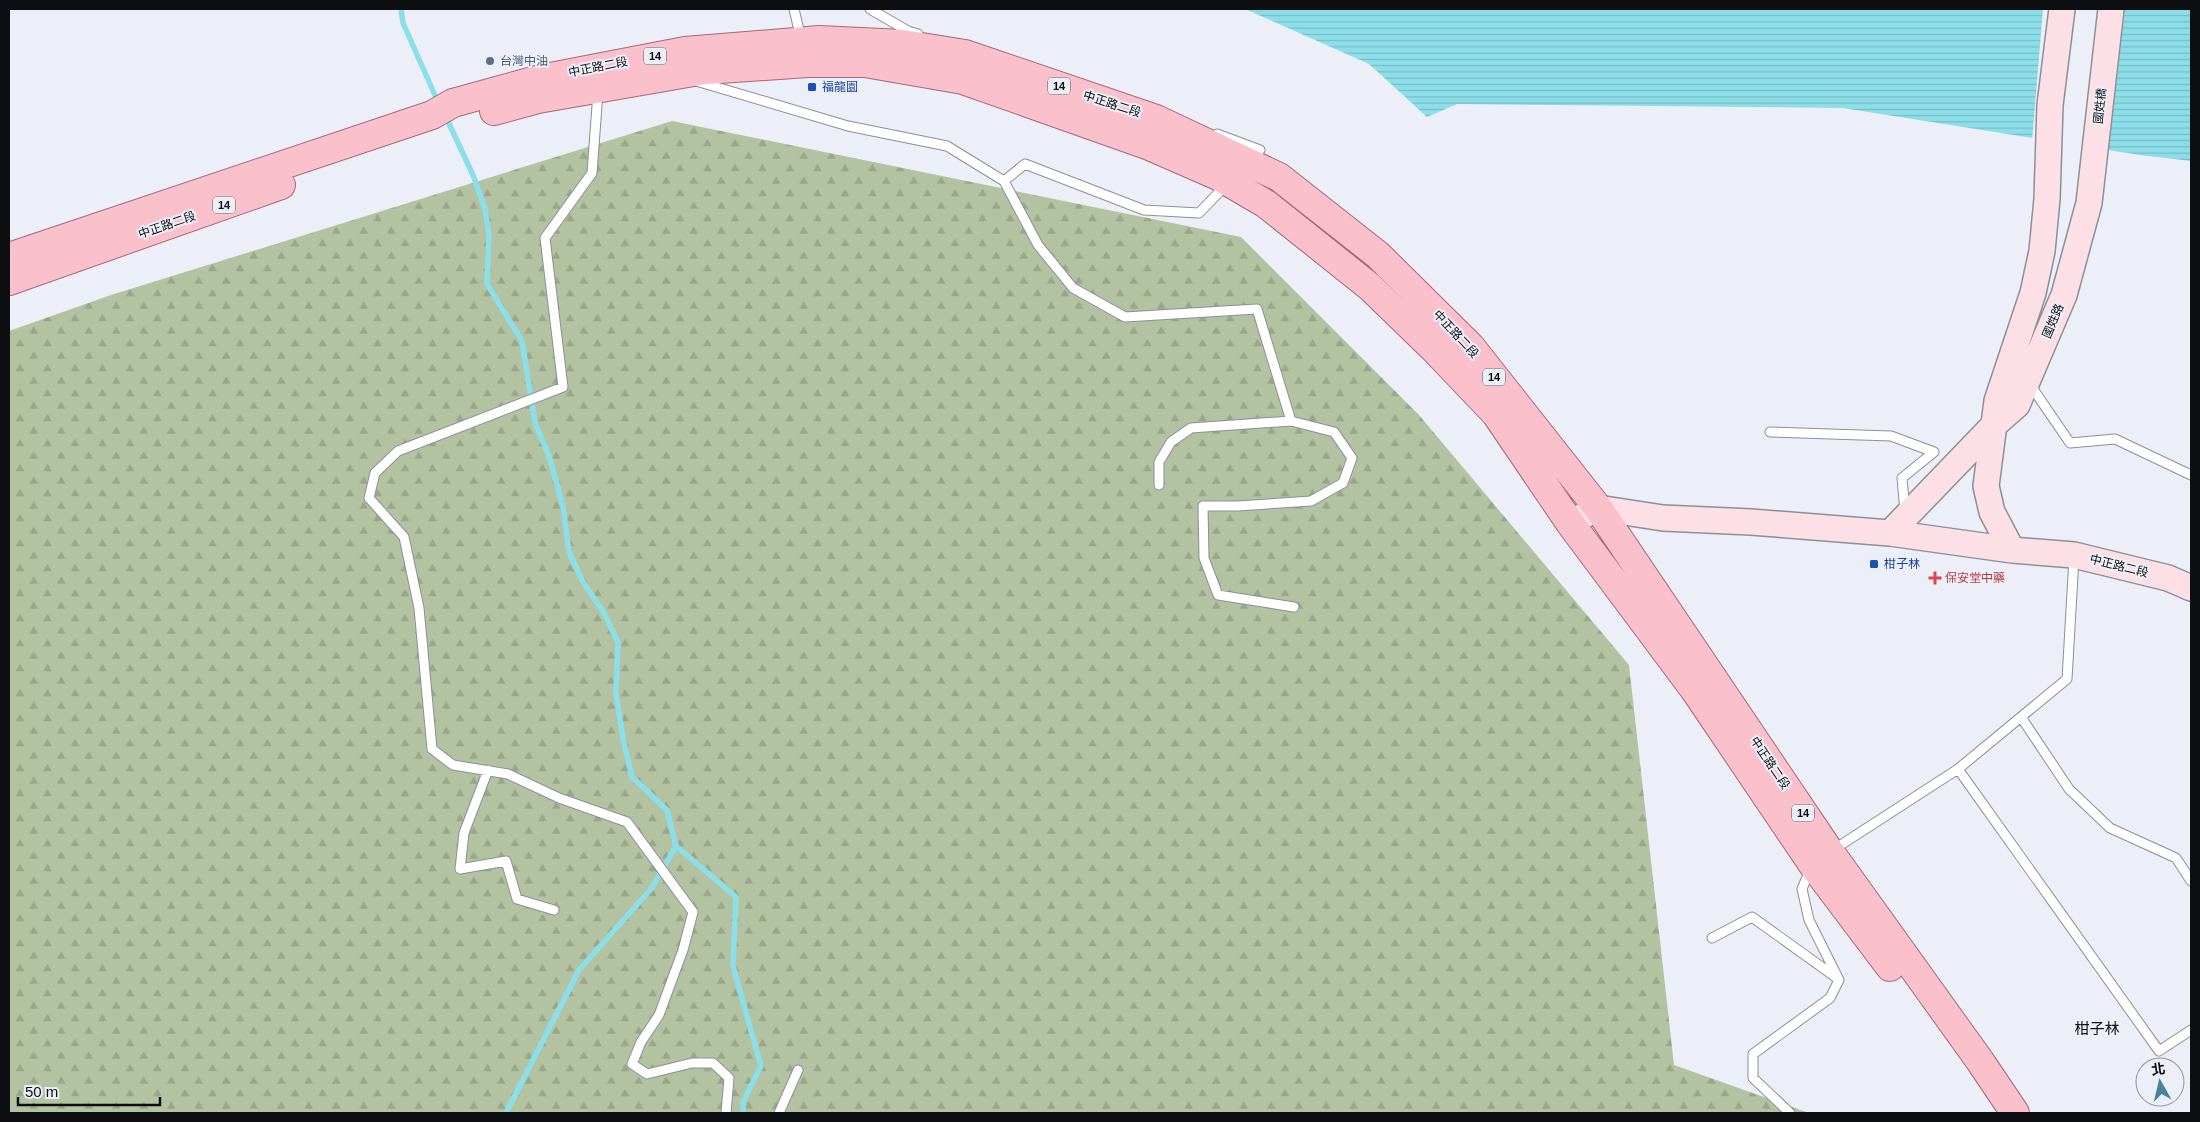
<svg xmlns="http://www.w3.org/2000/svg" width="2200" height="1122" font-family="Arial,'Noto Sans TC',sans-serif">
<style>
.forest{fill:url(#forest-firs)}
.water{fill:url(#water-rules)}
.pier{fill:#eceff8}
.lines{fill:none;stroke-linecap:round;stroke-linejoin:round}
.stream{stroke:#8cdee8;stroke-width:5.5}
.lane-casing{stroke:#8d8f98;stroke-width:11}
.secondary-casing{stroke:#8d8f98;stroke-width:28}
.primary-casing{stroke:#a56875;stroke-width:30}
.lane{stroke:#fff;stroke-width:9}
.secondary{stroke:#fde0e6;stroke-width:25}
.primary{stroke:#fac1cd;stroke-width:28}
.service-dot{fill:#5c6f8a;stroke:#eceff8;stroke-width:2}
.transit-dot{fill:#1a4fb4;stroke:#eceff8;stroke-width:2}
.health-dot{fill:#e0444e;stroke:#eceff8;stroke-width:2}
.labels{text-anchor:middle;stroke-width:4;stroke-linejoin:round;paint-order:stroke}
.shield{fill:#eceff8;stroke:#505256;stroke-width:1}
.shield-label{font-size:11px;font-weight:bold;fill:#0d0e11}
.service-label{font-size:12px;fill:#4e5e75;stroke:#eceff8;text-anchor:start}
.street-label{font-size:12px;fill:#0d0e11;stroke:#eceff8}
.transit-label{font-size:12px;fill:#164399;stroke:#eceff8;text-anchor:start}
.health-label{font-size:12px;fill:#be3a42;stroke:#eceff8;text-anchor:start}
.quarter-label{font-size:15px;fill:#0d0e11;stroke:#eceff8}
</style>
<defs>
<pattern id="forest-firs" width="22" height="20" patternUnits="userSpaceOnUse" patternTransform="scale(1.25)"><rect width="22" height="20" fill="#b3c3a1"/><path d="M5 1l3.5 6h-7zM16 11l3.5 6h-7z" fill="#99a68a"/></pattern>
<pattern id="water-rules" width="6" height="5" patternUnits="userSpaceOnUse" patternTransform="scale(1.25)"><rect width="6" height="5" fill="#8cdee8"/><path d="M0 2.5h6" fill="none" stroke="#78bdc6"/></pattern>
</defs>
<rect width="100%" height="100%" fill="#eceff8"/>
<!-- forest -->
<path class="forest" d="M 672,121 L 1241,237 L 1419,415 L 1629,665 L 1674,1065 L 1809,1113 L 9,1113 L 9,331 L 111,295 Z"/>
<!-- water -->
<path class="water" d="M 1245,9 L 2191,9 L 2191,161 L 2140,155 L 1843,108 L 1457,104 L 1427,117 L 1369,64 Z"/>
<!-- pier -->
<path class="pier" d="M 2043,9 L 2125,9 L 2108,153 L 2032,141 Z"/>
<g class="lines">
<!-- stream -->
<path class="stream" d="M 401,9 L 403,23 L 438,102
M 445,115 L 473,175 L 485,209 L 489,236 L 487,284 L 522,341 L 535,423 L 549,456 L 563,506 L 569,552 L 583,582 L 604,613 L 618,642 L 616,693 L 623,739 L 632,777 L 667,810 L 676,846 L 736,897 L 733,966 L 761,1066 L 743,1102 L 743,1113
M 506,1113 L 579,970 L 651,889 L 676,846"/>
<defs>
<path id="lane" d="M 794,9 L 801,39
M 870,9 L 908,31 L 918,34
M 696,81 L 848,126 L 947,146 L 1004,181 L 1038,245 L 1073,288 L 1125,317 L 1257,309 L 1291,421 L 1334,432 L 1352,458 L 1343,483 L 1311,501 L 1238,506 L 1203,506 L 1204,558 L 1218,595 L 1294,607
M 598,92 L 592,173 L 545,238 L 563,387 L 398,451 L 375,473 L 369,498 L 404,537 L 419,608 L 432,749 L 453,765 L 508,774 L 559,798 L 627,822 L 693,912 L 683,950 L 659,1015 L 641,1042 L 632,1064 L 647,1074 L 692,1063 L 713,1063 L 729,1078 L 726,1113
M 1217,134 L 1260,150 L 1250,160
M 1004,181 L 1025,164 L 1144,210 L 1199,213 L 1227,184
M 2029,383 L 2070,443 L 2115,439 L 2191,475
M 1770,432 L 1891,436 L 1934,452 L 1902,478 L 1905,512
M 1159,485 L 1159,462 L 1171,442 L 1191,428 L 1291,421
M 2021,717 L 2069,789 L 2110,828 L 2176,858 L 2191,881
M 1958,769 L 2159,1051 L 2191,1030
M 488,770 L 464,833 L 460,869 L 506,861 L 517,899 L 554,910
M 1833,850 L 1958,769 L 2067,679 L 2074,558
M 1712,938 L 1752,917 L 1837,978
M 779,1113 L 798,1070
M 1790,1113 L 1753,1078 L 1753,1054 L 1830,998 L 1839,980 L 1809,920 L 1802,889 L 1810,870"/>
<path id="secondary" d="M 1570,523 L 1598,508 L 1663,518 L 1751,522 L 1890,533 L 2012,550 L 2074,555 L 2168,578 L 2191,588
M 1890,533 L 1993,426 L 2017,405 L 2064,295 L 2089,203 L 2111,9
M 2012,550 L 1992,512 L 1986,486 L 1997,401 L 2033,293 L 2042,251 L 2047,199 L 2050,105 L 2062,9"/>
<path id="primary" d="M 494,111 L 538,99 L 705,70 L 808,63 L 865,63 L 963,80 L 1031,104 L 1147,145 L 1218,176 L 1266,204 L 1370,287 L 1435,350 L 1496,414 L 1570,523 L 1694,689 L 1813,865 L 1890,967
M 9,257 L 432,115 L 453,103 L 540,79 L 685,51 L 819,40 L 903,44 L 965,54 L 1156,119 L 1279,177 L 1378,255 L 1471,347 L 1598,508 L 1830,852 L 1980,1061 L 2015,1113
M 9,281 L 281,185"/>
</defs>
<!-- lane casing -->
<use href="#lane" class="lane-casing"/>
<!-- secondary casing -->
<use href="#secondary" class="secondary-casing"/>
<!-- primary casing -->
<use href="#primary" class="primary-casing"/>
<!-- lane -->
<use href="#lane" class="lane"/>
<!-- secondary -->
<use href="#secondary" class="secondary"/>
<!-- primary -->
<use href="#primary" class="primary"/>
</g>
<!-- markers -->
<circle class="service-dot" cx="490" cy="61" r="5"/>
<g class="transit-dot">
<rect x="807" y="82" width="10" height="10" rx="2.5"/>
<rect x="1869" y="559" width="10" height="10" rx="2.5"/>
</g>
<path class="health-dot" d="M1932.5 570.5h5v5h5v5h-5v5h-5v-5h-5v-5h5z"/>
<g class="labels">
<!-- shield labels -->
<g class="shield">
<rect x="644" y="47.5" width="22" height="17" rx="4"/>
<rect x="1048" y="77.5" width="22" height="17" rx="4"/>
<rect x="213" y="196.5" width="22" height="17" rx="4"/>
<rect x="1483" y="368.5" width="22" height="17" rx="4"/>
<rect x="1792" y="804.5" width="22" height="17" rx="4"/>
</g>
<g class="shield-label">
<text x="655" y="60">14</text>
<text x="1059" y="90">14</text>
<text x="224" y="209">14</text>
<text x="1494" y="381">14</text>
<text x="1803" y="817">14</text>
</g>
<!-- service labels -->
<g class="service-label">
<text x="500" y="65">台灣中油</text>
</g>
<!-- street labels -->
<g class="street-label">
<text transform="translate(598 67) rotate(-11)" y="4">中正路二段</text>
<text transform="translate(1112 104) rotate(18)" y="4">中正路二段</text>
<text transform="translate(2100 106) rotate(-84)" y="4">國姓橋</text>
<text transform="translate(167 225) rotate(-19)" y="4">中正路二段</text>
<text transform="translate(2053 321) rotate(-67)" y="4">國姓路</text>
<text transform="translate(1456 334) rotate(47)" y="4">中正路二段</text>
<text transform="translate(2119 566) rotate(14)" y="4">中正路二段</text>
<text transform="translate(1770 763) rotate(56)" y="4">中正路二段</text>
</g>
<!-- transit labels -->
<g class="transit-label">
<text x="822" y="91">福龍園</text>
<text x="1884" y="568">柑子林</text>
</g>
<!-- health labels -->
<g class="health-label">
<text x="1945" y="582">保安堂中藥</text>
</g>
<!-- quarter labels -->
<g class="quarter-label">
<text x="2097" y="1034">柑子林</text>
</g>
</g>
<!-- border -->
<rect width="2200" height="1122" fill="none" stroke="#0d0e11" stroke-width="20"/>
<!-- north arrow -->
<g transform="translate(2160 1082) rotate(352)"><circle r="24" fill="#eceff8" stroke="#93959c"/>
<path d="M0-4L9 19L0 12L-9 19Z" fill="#468599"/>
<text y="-8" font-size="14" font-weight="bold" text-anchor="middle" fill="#0d0e11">北</text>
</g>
<!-- scale -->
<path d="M18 1097v8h142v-8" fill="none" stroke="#0d0e11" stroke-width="2.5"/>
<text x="25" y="1097" font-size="15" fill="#0d0e11" stroke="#eceff8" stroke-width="4" paint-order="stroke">50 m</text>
</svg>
